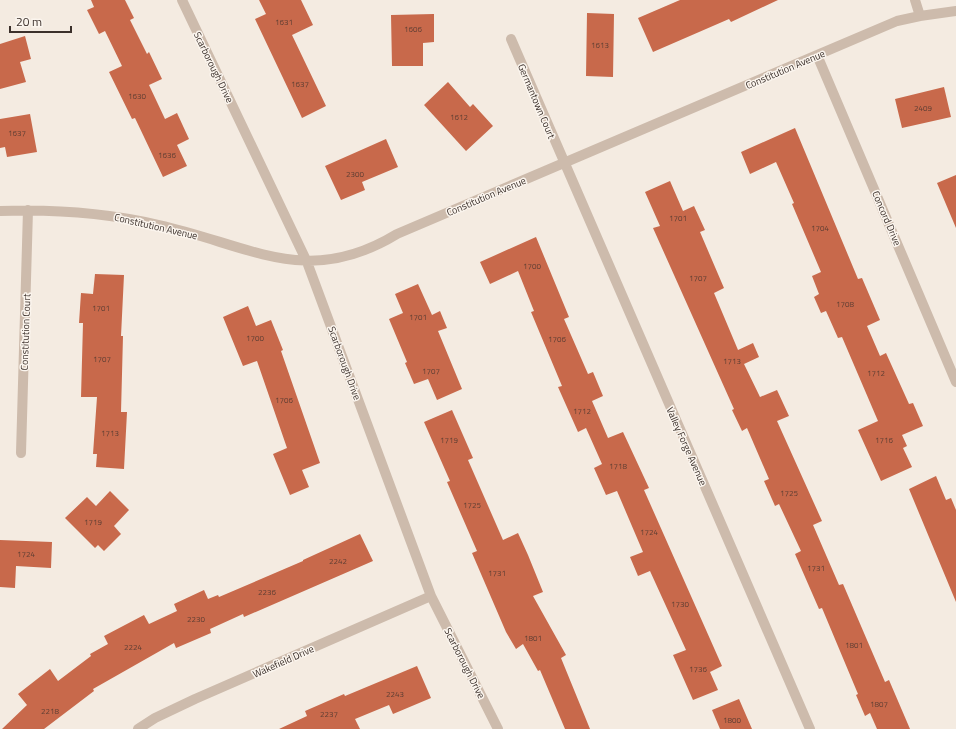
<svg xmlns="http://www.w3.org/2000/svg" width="956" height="729" font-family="'Titillium Web',sans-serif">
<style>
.building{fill:#c8694b}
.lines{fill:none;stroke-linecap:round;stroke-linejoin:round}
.street{stroke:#cdbbac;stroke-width:10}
.labels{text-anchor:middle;stroke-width:3;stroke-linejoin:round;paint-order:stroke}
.number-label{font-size:8px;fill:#5e3e33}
.street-label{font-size:10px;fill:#3b302b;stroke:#fbf5ee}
</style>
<rect width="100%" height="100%" fill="#f4ebe1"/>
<!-- building -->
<path class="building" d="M 91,0 L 125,0 L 134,18 L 130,20 L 147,54 L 149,52 L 162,79 L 149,85 L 165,119 L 177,113 L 189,139 L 177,145 L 187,166 L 163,177 L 135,118 L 132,119 L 109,72 L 122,66 L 105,31 L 99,34 L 87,10 L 94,7 Z
M 259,0 L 301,0 L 313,25 L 292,35 L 326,106 L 302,118 L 255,19 L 266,14 Z
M 680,0 L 778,0 L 731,22 L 729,19 L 653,52 L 638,18 Z
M 587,13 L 614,14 L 613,77 L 586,76 Z
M 434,14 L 434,42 L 423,43 L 423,66 L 392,66 L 391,15 Z
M 25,36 L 31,59 L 20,62 L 26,82 L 0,89 L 0,44 Z
M 448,82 L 470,107 L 473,104 L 493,126 L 466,151 L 424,105 Z
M 944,87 L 951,117 L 902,128 L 895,99 Z
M 30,114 L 37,152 L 7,157 L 5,147 L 0,148 L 0,119 Z
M 795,128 L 858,279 L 862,278 L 880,320 L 867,326 L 880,356 L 886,353 L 909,404 L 913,403 L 923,426 L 902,435 L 907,446 L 903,448 L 912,467 L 881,481 L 858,430 L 878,421 L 842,337 L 838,338 L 826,311 L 821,313 L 814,297 L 819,294 L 812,276 L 821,272 L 792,204 L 794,203 L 776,162 L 750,174 L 741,152 Z
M 386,139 L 398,167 L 362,182 L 365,190 L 341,200 L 325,166 Z
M 956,175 L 956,228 L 937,183 Z
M 670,181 L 683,211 L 694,206 L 705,230 L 700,232 L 724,288 L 714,293 L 738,350 L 753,343 L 759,357 L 744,364 L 760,397 L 777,390 L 789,416 L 777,421 L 822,521 L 813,525 L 839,585 L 843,584 L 885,682 L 889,680 L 910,729 L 877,729 L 870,713 L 865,716 L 856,695 L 858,694 L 822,608 L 819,609 L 795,554 L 801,551 L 779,504 L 775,506 L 764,481 L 769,479 L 747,428 L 742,431 L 732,410 L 734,409 L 653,228 L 660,226 L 645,192 Z
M 536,237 L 569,317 L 564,319 L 588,374 L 593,372 L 603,396 L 592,401 L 608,438 L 623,432 L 649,488 L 644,490 L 722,666 L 710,672 L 718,690 L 693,700 L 673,655 L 686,650 L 650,571 L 638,576 L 630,557 L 643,552 L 617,491 L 606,495 L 594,468 L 602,464 L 586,428 L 578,432 L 558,387 L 562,386 L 531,312 L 534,311 L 518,271 L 490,284 L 480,262 Z
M 95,274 L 124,275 L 121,336 L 123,336 L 121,412 L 127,412 L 124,469 L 96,467 L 97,454 L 93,454 L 97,397 L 81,397 L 83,323 L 79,323 L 81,293 L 93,294 Z
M 418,284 L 432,315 L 440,311 L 447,328 L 438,331 L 462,389 L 437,400 L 428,379 L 414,384 L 405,363 L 407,362 L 389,319 L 403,313 L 395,294 Z
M 248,306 L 256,326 L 271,320 L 283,350 L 281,351 L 320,463 L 302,470 L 309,487 L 290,495 L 273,454 L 287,448 L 257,361 L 243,366 L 223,317 Z
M 452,410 L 473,458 L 468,460 L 503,540 L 518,533 L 528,555 L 543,592 L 533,596 L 566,655 L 561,658 L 590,729 L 565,729 L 540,670 L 538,671 L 523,644 L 516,649 L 506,632 L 472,553 L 477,551 L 447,482 L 450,481 L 424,422 Z
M 936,476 L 946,500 L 951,498 L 956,510 L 956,602 L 909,489 Z
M 110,491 L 129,510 L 114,526 L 121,534 L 104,551 L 98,545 L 95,548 L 65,518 L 87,497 L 96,506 Z
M 360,534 L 373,561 L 244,617 L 243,614 L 210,629 L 211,633 L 176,648 L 174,643 L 93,689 L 94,691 L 44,729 L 2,729 L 27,705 L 18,694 L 50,669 L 58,681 L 91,656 L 90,654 L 108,644 L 104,636 L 144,615 L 149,624 L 177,611 L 174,604 L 204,590 L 208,599 L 218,595 L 219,597 L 303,561 L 303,560 Z
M 0,540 L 52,542 L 51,568 L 16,566 L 15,588 L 0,587 Z
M 417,666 L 431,698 L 393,714 L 389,705 L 355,719 L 360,729 L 279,729 L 307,716 L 305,711 L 344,694 L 345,696 Z
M 739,699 L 752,729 L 720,729 L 712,710 Z"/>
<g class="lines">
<!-- street -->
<path class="street" d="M 182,0 L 307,262 L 431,596 L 498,729
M 915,0 L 920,16
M 511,39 L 810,729
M 817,55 L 956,382
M 0,211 C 54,209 107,213 159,225 C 250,245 307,289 397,234 L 897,21 L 920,16 L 956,11
M 21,453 L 28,210
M 138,729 L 155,718 L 195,699 L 431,596"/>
</g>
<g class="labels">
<!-- number labels -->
<g class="number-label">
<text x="284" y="25">1631</text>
<text x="413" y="32">1606</text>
<text x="600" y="48">1613</text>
<text x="300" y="87">1637</text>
<text x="137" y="99">1630</text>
<text x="923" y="111">2409</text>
<text x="459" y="120">1612</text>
<text x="17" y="136">1637</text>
<text x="167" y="158">1636</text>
<text x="355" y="177">2300</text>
<text x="678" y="221">1701</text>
<text x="820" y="231">1704</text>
<text x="532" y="269">1700</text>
<text x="698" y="281">1707</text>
<text x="845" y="307">1708</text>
<text x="101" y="311">1701</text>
<text x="418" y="320">1701</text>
<text x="255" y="341">1700</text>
<text x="557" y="342">1706</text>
<text x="102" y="362">1707</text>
<text x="732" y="364">1713</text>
<text x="431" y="374">1707</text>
<text x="876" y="376">1712</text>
<text x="284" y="403">1706</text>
<text x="582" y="414">1712</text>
<text x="110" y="436">1713</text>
<text x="449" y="443">1719</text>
<text x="884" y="443">1716</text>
<text x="618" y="469">1718</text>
<text x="789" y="496">1725</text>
<text x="472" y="508">1725</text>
<text x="93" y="525">1719</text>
<text x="649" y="535">1724</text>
<text x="26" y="557">1724</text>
<text x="338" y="564">2242</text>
<text x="816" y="571">1731</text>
<text x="497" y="576">1731</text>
<text x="267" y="595">2236</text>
<text x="680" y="607">1730</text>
<text x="196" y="622">2230</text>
<text x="533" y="641">1801</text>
<text x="854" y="648">1801</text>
<text x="133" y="650">2224</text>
<text x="698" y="672">1736</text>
<text x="395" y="697">2243</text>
<text x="879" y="707">1807</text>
<text x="50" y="714">2218</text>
<text x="329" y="717">2237</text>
<text x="732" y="723">1800</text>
</g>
<!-- street labels -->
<g class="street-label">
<text transform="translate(214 67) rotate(64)" y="4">Scarborough Drive</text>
<text transform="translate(785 69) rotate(-23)" y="4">Constitution Avenue</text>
<text transform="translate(537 101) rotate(67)" y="4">Germantown Court</text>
<text transform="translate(486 196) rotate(-23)" y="4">Constitution Avenue</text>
<text transform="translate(887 218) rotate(67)" y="4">Concord Drive</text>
<text transform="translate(156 226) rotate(13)" y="4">Constitution Avenue</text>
<text transform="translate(25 332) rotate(-88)" y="4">Constitution Court</text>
<text transform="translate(345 363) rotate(70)" y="4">Scarborough Drive</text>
<text transform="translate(687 446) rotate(66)" y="4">Valley Forge Avenue</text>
<text transform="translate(283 661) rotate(-24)" y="4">Wakefield Drive</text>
<text transform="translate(465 663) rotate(63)" y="4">Scarborough Drive</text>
</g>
</g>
<!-- scale -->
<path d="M10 26v6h61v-6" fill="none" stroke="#3b302b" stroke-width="2"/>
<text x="16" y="26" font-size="12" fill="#3b302b" stroke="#fbf5ee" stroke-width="3" paint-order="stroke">20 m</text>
</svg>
